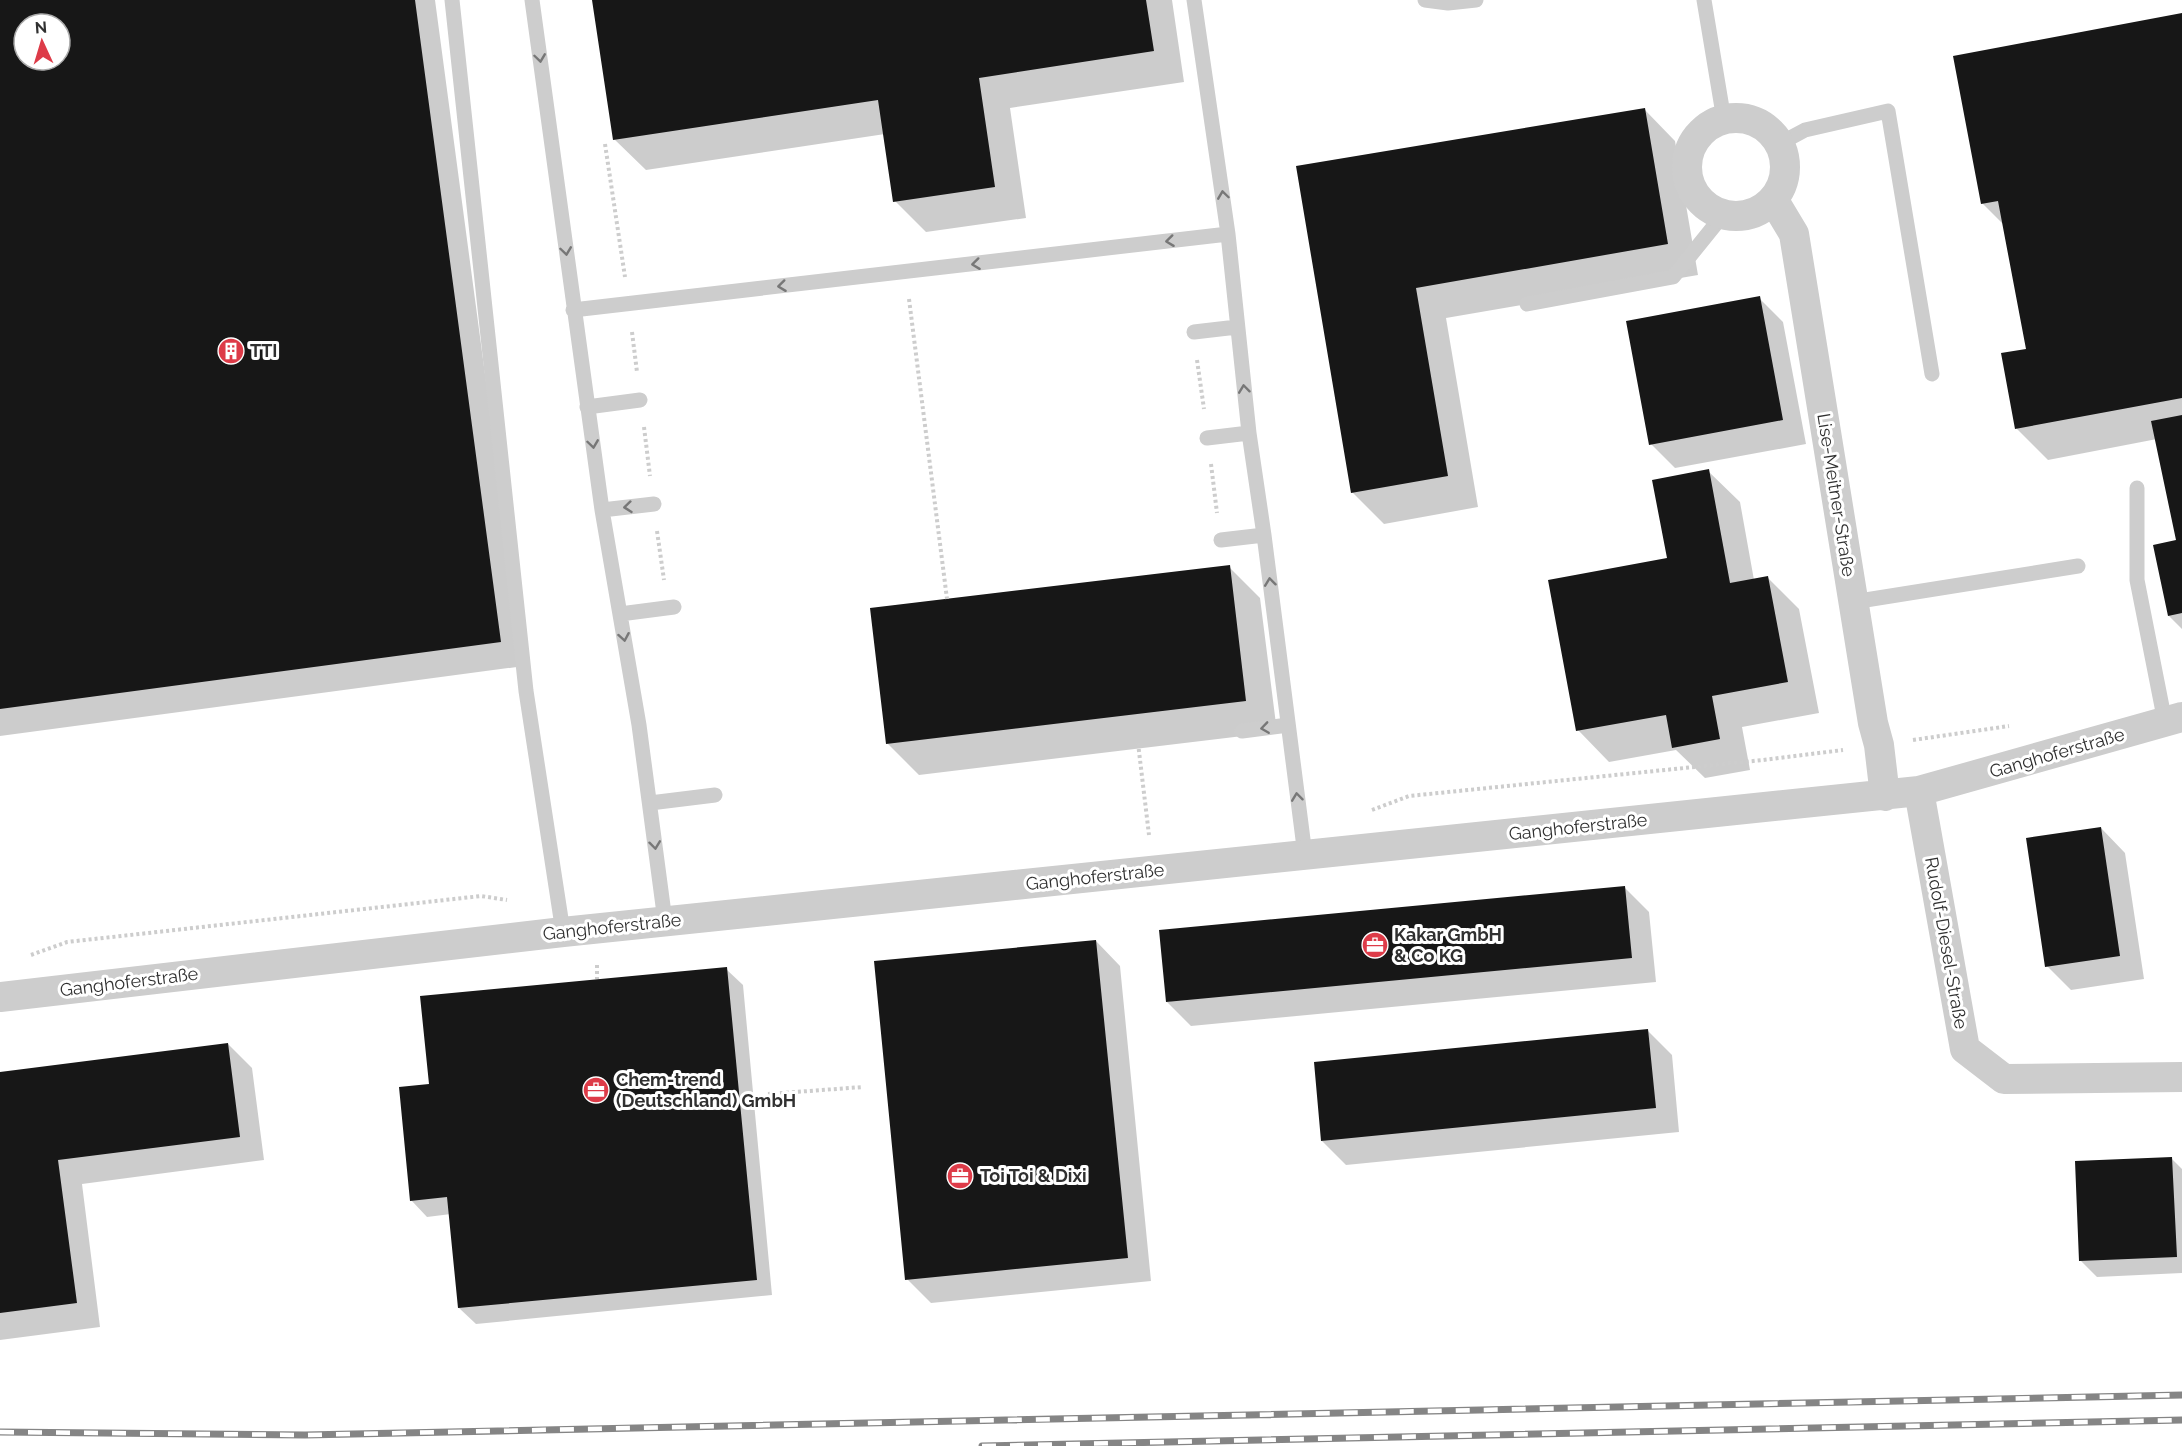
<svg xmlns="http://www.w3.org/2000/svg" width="2182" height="1446" font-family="Raleway,sans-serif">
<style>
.shadow{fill:#0003;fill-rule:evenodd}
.building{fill:#171717;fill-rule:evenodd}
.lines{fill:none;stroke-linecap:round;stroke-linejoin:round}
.path{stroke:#cdcdcd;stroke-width:4;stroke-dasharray:3 3;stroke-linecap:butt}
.service{stroke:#cdcdcd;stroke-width:15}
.minor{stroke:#cdcdcd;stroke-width:30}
.rail-casing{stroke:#858585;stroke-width:7}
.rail{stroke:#fff;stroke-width:4.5;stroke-dasharray:14;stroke-linecap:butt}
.oneway{stroke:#777}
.labels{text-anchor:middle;stroke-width:6;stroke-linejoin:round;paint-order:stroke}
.poi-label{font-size:18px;font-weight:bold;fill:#303030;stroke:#fff;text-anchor:start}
.street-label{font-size:18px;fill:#303030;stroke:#fff}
</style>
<rect width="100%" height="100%" fill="#fff"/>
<!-- shadow -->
<path class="shadow" d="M 0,0 L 435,0 L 524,666 L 0,736 ZM 24,24 L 60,24 L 60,60 L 24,60 Z
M 593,0 L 1172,0 L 1184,82 L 1010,108 L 1026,218 L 926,232 L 895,201 L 885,134 L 646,170 L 614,139 Z
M 2182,14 L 2182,629 L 2169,616 L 2178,541 L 2157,439 L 2048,460 L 2017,429 L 2028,350 L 2004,225 L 1982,203 Z
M 1644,109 L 1675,141 L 1698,275 L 1446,318 L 1478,507 L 1384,524 L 1352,492 L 1297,168 Z
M 1759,298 L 1783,322 L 1806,444 L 1675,468 L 1651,444 Z
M 1708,471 L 1740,502 L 1754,580 L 1768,578 L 1799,609 L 1819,713 L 1742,727 L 1750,770 L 1705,778 L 1676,750 L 1609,762 L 1578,730 L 1669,559 Z
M 1229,567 L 1260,598 L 1277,732 L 919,775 L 887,743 Z
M 2101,828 L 2125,853 L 2144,979 L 2071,990 L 2047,966 Z
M 1625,888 L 1649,912 L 1656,982 L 1191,1026 L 1167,1002 Z
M 1096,941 L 1120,966 L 1151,1281 L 931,1303 L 907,1279 Z
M 726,969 L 743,985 L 772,1295 L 476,1324 L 459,1308 L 451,1214 L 427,1217 L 411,1200 L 430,1085 Z
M 1648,1031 L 1672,1055 L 1679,1132 L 1346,1165 L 1322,1141 Z
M 228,1044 L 252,1068 L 264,1160 L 82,1184 L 100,1327 L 0,1340 L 0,1074 Z
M 2172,1159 L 2182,1169 L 2182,1273 L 2097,1277 L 2081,1261 Z"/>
<!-- building -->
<path class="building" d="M 0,0 L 415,0 L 501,642 L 0,709 ZM 24,24 L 60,24 L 60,60 L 24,60 Z
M 592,0 L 1146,0 L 1154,51 L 979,78 L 995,187 L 893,202 L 878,100 L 613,140 Z
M 2182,13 L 2182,398 L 2015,429 L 2001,353 L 2026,349 L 1998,201 L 1981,204 L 1953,56 Z
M 1645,108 L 1668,244 L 1416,288 L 1448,476 L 1351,493 L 1296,166 Z
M 1760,296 L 1783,420 L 1649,445 L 1626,321 Z
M 2182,415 L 2182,613 L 2168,616 L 2153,545 L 2176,540 L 2151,421 Z
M 1709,469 L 1730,583 L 1768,576 L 1788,682 L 1712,696 L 1720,739 L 1672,748 L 1666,715 L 1576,731 L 1548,580 L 1667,558 L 1652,480 Z
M 1230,565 L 1246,701 L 886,744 L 870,608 Z
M 2101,827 L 2120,956 L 2045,967 L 2026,838 Z
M 1625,886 L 1632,958 L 1166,1002 L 1159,930 Z
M 1096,940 L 1128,1258 L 905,1280 L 874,961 Z
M 727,967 L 757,1280 L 458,1308 L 447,1197 L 410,1201 L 399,1087 L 429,1084 L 420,996 Z
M 1648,1029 L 1656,1108 L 1321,1141 L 1314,1062 Z
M 228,1043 L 240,1137 L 58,1160 L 77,1303 L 0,1313 L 0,1072 Z
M 2172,1157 L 2177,1257 L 2079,1261 L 2075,1161 Z"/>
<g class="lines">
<!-- path -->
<path class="path" d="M 605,144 L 625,277
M 909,299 L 947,599
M 632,332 L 637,372
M 1197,360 L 1204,409
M 644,427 L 650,476
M 1211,464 L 1217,513
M 657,531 L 664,580
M 1913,740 L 2009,726
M 1138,743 L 1149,835
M 1372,810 L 1409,796 L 1763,760 L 1843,750
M 31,955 L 67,942 L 481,896 L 507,900
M 597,965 L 597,979
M 768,1094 L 863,1087"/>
<!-- service -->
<path class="service" d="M 452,0 L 526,691 L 563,932
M 532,0 L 602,510 L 639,725 L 665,921
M 1194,0 L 1228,234 L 1249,433 L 1264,535 L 1305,855
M 1425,0 L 1448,3 L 1476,0
M 1704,0 L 1724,120
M 1779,144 L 1805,130 L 1888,111 L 1932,374
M 1527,304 L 1673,277 L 1723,215
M 573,310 L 1228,234
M 1194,332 L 1237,327
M 587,407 L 640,400
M 1207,438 L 1249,433
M 2137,488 L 2137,580 L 2165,722
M 602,510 L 654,504
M 1221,540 L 1264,535
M 1853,602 L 2078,566
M 620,614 L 674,607
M 1242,731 L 1288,725
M 650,803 L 715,795"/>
<!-- minor -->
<path class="minor" d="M1687 167a49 49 0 1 1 98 0a49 49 0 1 1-98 0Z
M 1773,199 L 1794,234 L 1873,723 L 1879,745 L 1885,796
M 1919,791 L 1965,1049 L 2004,1079 L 2182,1077
M 0,997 L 563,932 L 1919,791 L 2182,717"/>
<defs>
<path id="rail" d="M 0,1432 L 305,1435 L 2182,1395
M 982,1446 L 2182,1420"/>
</defs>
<!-- rail casing -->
<use href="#rail" class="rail-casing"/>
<!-- rail -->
<use href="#rail" class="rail"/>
</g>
<!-- one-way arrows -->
<defs><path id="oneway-chevron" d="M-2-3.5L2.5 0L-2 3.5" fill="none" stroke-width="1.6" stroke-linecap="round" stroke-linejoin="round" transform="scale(1.5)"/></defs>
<g class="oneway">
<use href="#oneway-chevron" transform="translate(540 58) rotate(82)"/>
<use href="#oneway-chevron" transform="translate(1223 195) rotate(-98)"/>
<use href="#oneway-chevron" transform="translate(1170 241) rotate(173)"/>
<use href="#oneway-chevron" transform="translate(566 251) rotate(82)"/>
<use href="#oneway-chevron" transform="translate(976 264) rotate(173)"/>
<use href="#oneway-chevron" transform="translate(782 286) rotate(173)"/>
<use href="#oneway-chevron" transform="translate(1244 389) rotate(-97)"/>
<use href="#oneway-chevron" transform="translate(593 444) rotate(82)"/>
<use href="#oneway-chevron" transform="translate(628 507) rotate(174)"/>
<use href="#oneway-chevron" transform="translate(1270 582) rotate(-97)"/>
<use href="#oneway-chevron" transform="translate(624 637) rotate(80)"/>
<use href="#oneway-chevron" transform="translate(1265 728) rotate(172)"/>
<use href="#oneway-chevron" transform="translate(1297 797) rotate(-97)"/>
<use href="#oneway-chevron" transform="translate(655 845) rotate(83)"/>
</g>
<!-- icons -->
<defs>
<symbol id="building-disc" viewBox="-11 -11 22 22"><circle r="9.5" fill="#dd3b48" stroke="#fff"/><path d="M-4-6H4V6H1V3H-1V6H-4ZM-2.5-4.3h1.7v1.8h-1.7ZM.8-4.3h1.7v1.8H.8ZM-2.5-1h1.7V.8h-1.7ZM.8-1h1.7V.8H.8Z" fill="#fff"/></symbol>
<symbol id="office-disc" viewBox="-11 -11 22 22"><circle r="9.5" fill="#dd3b48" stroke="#fff"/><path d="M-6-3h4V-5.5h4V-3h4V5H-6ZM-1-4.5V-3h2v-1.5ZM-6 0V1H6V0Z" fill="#fff"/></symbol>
</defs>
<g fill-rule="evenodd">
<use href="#building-disc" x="216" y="336" width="30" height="30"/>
<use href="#office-disc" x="1360" y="930" width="30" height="30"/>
<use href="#office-disc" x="581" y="1075" width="30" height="30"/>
<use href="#office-disc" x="945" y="1161" width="30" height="30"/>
</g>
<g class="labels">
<!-- poi labels -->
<g class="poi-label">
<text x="250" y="357">TTI</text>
<text x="1394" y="941">Kakar GmbH<tspan x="1394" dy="21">&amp; Co KG</tspan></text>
<text x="616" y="1086">Chem-trend<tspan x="616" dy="21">(Deutschland) GmbH</tspan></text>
<text x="980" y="1182">Toi Toi &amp; Dixi</text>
</g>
<!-- street labels -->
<g class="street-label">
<text transform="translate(1836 495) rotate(81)" y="6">Lise-Meitner-Straße</text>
<text transform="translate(2057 753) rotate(-16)" y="6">Ganghoferstraße</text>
<text transform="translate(1578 827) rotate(-6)" y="6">Ganghoferstraße</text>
<text transform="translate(1095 877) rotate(-6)" y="6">Ganghoferstraße</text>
<text transform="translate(612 927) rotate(-6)" y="6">Ganghoferstraße</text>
<text transform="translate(1946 943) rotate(80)" y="6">Rudolf-Diesel-Straße</text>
<text transform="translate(129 982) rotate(-7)" y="6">Ganghoferstraße</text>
</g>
</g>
<!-- north arrow -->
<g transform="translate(42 42) rotate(356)"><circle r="28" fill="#ffffff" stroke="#acacac" stroke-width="1.5"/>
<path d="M0-4.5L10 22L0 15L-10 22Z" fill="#dd3b48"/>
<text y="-9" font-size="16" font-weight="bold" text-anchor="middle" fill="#303030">N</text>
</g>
</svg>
